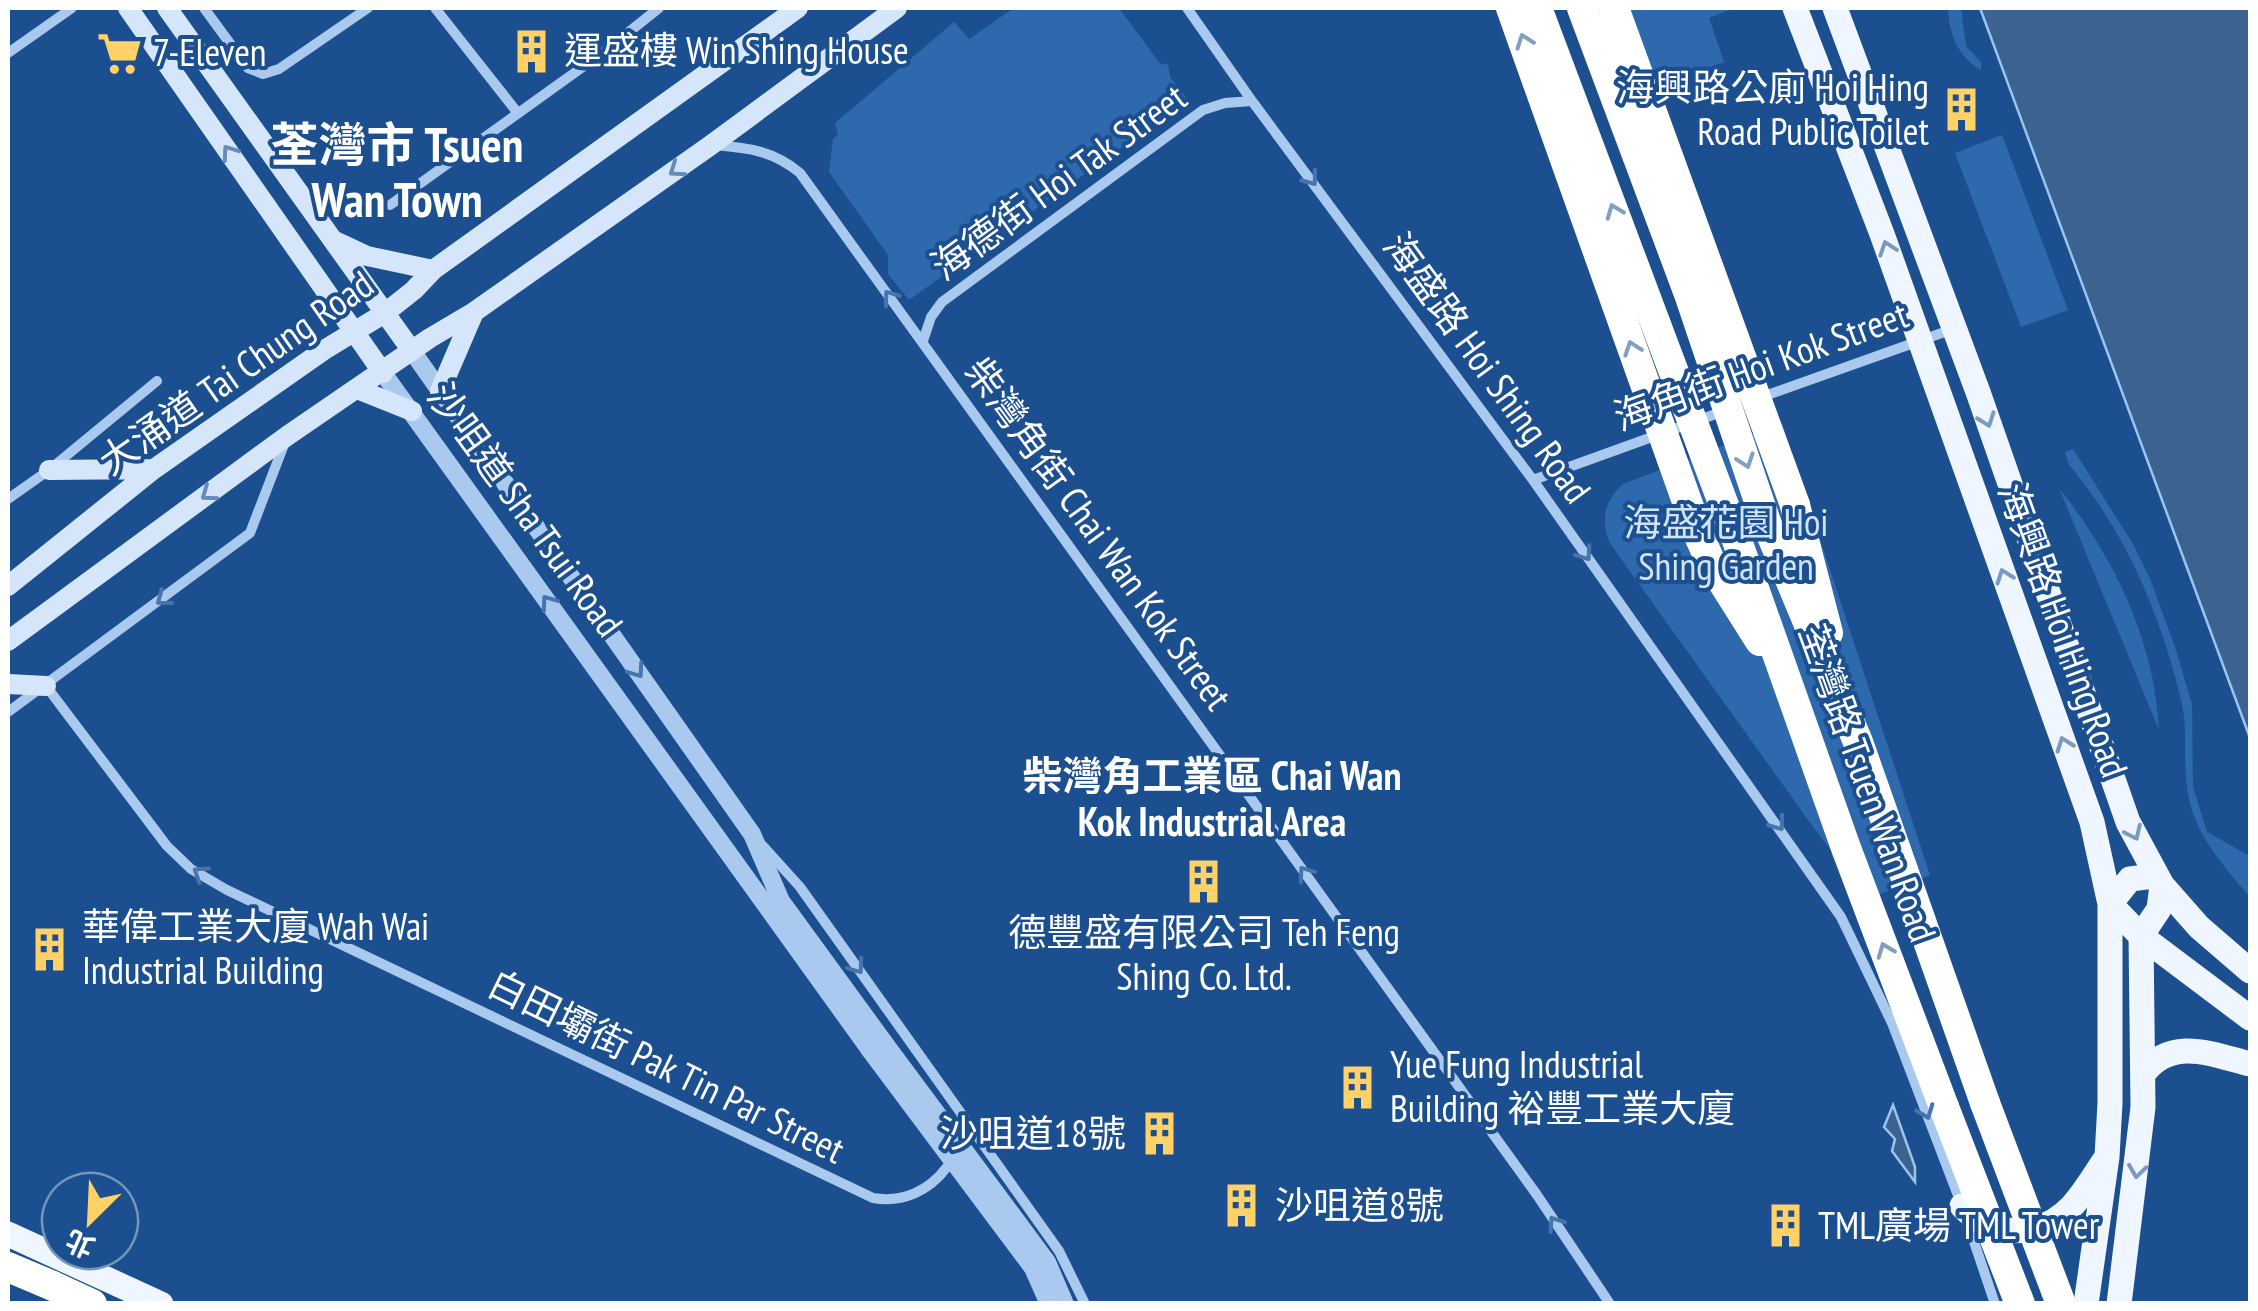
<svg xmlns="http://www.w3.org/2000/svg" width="2258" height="1311" font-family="'PT Sans Narrow','Noto Sans TC',sans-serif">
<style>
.green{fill:#2e69ad}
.water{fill:#3c6290;stroke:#9cc4f0;stroke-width:2.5}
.pier{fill:#1b4f8f}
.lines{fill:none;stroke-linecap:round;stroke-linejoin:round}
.minor{stroke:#a9c9ee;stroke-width:10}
.tertiary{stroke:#a9c9ee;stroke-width:18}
.secondary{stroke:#d6e6fa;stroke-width:20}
.primary{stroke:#f0f6ff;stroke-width:25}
.motorway{stroke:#fff;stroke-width:30}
.tertiary-bridge{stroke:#a9c9ee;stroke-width:18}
.motorway-bridge{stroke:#fff;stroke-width:30}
.oneway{stroke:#829ec1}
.oneway2{stroke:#668bba}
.oneway3{stroke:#4674ac}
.oneway4{stroke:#7b9ac1}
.labels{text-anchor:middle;stroke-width:8;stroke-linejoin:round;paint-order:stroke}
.poi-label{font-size:38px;fill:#fff;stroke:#1b4f8f;text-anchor:start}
.street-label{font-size:38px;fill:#fff;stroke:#1b4f8f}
.park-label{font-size:38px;fill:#cfe3fa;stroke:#1b4f8f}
.neighbourhood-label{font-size:40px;font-weight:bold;fill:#fff;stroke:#1b4f8f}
.district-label{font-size:48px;font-weight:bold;fill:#fff;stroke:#1b4f8f}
</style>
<rect width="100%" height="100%" fill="#1b4f8f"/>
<!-- green -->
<path class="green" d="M 1014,8 L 1119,8 L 1161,65 L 1168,63 L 1170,77 L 1188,100 L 909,300 L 888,274 L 888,255 L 829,172 L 833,139 L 838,135 L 835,123 L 954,22 L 969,39 Z
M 1628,8 L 1734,8 L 1709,18 L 1724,62 L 1656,87 Z
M 1948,8 L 1961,8 L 1966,46 L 1981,62 L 1981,70 C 1958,57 1949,34 1948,8 Z
M 2002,135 L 2068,310 L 2021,327 L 1955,153 Z
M 1782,423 L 1930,875 L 1878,895 L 1838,860 L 1811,824 L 1609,542 C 1601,519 1604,501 1623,484 Z
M 2073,449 L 2133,544 L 2151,581 L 2176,650 L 2192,704 L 2193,787 L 2207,832 L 2250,856 L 2250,897 C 2222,864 2192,832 2187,787 C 2183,759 2188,732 2182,704 C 2162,618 2126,532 2069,465 L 2065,452 Z
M 2059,488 C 2115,559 2154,639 2159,730 Z"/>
<!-- water -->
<path class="water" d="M 1980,8 L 2250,8 L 2250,738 Z
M 1893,1105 L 1915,1167 L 1915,1182 L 1892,1151 L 1895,1139 L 1884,1127 Z"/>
<!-- pier -->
<path class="pier" d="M 751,8 L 948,8 L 427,400 L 260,512 L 8,690 L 8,546 L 711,31 L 715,34 Z"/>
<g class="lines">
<!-- minor -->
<path class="minor" d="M 204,8 L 248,68 L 263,74 L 279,69 L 368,8
M 435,8 L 517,112
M 1187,8 L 1252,101 L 1533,480 L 1841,917 L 1892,1023 L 1962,1206 L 1995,1304
M 8,53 L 72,8
M 714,145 C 748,148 772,150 800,173 L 1537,1195 L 1610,1304
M 390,205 L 605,51 L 659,8
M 923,341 L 931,317 L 942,302 L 1203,110 L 1225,103 L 1252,101
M 1759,398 L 1953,329
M 1533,480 L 1724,411
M 8,499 L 49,470 L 157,381
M 46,686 L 167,846 L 191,869 L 227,890 L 873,1198 C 903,1203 929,1191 947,1167
M 8,712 L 250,533 L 285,442
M 763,846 L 800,887 L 1059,1251 L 1085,1304"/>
<!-- tertiary -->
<path class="tertiary" d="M 412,351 L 752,834 L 781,901 L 883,1041
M 383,373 L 870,1050"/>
<!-- secondary -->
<path class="secondary" d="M 128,8 L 383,373
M 167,8 L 412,351
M 335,241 L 367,256 L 433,270
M 357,389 L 412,411
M 440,391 L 474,312
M 49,470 L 154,469
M 8,586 L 154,469 L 324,350 L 385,313 L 414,290 L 433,270 L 798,8
M 8,641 L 287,436 L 430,338 L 474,312 L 711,145 L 897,8
M 8,684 L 46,686"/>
<!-- primary -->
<path class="primary" d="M 1795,8 L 1882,234 L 2092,822 L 2110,904 L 2110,1103 L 2107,1157 L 2086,1304
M 1835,8 L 1978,392 L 2128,822 L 2162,885 L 2199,927 L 2250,971
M 2110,904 L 2141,936 L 2250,1018
M 2110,904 L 2130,879 L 2154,876
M 2143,1074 C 2171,1036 2211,1054 2250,1064
M 1962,1206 C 1992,1239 2041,1239 2072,1206 C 2084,1193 2094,1176 2104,1161
M 8,1234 L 161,1304
M 2119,1304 L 2143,1107 L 2141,936 L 2159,909 L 2162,885"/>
<!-- motorway -->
<path class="motorway" d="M 1795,505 L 1828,633
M 1766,522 L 1858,742 L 1985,1103
M 1734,532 L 1846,848 L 1944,1107
M 1700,538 L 1712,565 L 1760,641
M 53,1286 L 92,1304"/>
<!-- tertiary-bridge -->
<path class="tertiary-bridge" d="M 883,1041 L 1047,1262 L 1065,1304
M 870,1050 L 1033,1268 L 1049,1304"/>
<!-- motorway-bridge -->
<path class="motorway-bridge" d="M 1511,8 L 1700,538
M 1537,8 L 1734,532
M 1582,8 L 1689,294 L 1766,522
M 1614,8 L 1795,505
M 1985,1103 L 2061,1304
M 1944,1107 L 2020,1304
M 8,1267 L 53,1286"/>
</g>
<!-- one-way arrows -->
<defs><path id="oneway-chevron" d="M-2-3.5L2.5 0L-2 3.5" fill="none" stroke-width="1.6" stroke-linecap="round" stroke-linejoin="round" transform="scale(2.5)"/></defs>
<g class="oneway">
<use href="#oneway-chevron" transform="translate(1524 41) rotate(-110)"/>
<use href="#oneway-chevron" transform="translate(1614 211) rotate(-111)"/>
<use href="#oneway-chevron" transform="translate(1632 348) rotate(-109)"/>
<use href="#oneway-chevron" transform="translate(1746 461) rotate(71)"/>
<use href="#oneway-chevron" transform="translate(1885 950) rotate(-111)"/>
</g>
<g class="oneway2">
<use href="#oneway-chevron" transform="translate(229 152) rotate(-125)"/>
<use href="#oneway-chevron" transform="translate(676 170) rotate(145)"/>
<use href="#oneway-chevron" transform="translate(208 494) rotate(144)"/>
</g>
<g class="oneway3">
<use href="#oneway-chevron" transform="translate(1311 179) rotate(53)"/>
<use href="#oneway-chevron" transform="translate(890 297) rotate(-126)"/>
<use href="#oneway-chevron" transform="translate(1585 554) rotate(55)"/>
<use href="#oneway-chevron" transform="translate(163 599) rotate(143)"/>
<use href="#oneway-chevron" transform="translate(548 602) rotate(-126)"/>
<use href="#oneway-chevron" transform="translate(637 671) rotate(55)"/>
<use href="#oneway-chevron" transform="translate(1778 824) rotate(54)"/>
<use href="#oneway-chevron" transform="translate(200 873) rotate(-147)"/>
<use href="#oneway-chevron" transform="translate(1305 873) rotate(-126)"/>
<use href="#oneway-chevron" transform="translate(857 967) rotate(54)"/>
<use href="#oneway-chevron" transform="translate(1926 1112) rotate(69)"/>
<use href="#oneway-chevron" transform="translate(1555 1223) rotate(-124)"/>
</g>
<g class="oneway4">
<use href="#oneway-chevron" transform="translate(1887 248) rotate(-109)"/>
<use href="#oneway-chevron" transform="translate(1987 420) rotate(70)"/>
<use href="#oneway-chevron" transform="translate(2004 576) rotate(-110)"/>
<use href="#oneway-chevron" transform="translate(2064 744) rotate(-110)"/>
<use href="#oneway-chevron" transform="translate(2134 833) rotate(65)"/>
<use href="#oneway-chevron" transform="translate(2137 1171) rotate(98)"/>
</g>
<!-- icons -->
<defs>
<symbol id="building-bare" viewBox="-9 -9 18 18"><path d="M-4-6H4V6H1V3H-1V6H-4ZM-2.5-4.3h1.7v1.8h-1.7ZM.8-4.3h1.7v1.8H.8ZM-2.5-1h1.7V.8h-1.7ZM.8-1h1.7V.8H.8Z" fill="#ffd166" stroke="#1b4f8f" stroke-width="2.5" paint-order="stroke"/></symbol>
<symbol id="supermarket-bare" viewBox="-9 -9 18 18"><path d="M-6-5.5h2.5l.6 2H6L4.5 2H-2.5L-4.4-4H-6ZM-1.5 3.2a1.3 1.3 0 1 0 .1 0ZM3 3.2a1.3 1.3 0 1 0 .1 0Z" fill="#ffd166" stroke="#1b4f8f" stroke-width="2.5" paint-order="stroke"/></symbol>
</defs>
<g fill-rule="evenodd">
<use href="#building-bare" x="500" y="20" width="63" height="63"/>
<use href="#supermarket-bare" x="88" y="22" width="63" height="63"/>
<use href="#building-bare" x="1930" y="78" width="63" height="63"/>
<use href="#building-bare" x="1172" y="850" width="63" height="63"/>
<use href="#building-bare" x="18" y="918" width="63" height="63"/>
<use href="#building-bare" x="1326" y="1056" width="63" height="63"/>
<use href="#building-bare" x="1128" y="1102" width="63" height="63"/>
<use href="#building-bare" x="1210" y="1174" width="63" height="63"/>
<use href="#building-bare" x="1754" y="1194" width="63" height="63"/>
</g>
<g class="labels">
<!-- poi labels -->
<g class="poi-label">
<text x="564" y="64">運盛樓 Win Shing House</text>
<text x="153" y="66">7-Eleven</text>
<text x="1929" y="101" text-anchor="end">海興路公廁 Hoi Hing<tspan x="1929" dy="44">Road Public Toilet</tspan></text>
<text x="82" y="940">華偉工業大廈 Wah Wai<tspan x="82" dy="44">Industrial Building</tspan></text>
<text x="1204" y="946" text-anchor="middle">德豐盛有限公司 Teh Feng<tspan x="1204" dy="44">Shing Co. Ltd.</tspan></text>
<text x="1390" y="1078">Yue Fung Industrial<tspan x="1390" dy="44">Building 裕豐工業大廈</tspan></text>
<text x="1126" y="1147" text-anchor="end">沙咀道18號</text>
<text x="1275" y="1219">沙咀道8號</text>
<text x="1818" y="1239">TML廣場 TML Tower</text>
</g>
<!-- street labels -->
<g class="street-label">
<text transform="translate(1059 182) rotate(-36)" y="13">海德街 Hoi Tak Street</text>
<text transform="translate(1761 366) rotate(-20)" y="13">海角街 Hoi Kok Street</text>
<text transform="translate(1487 368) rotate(54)" y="13">海盛路 Hoi Shing Road</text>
<text transform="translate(236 373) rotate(-35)" y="13">大涌道 Tai Chung Road</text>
<text transform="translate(525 510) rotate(54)" y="13">沙咀道 Sha Tsui Road</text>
<text transform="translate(1098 534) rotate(54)" y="13">柴灣角街 Chai Wan Kok Street</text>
<text transform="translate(2063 630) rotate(70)" y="13">海興路 Hoi Hing Road</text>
<text transform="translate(1867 783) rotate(70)" y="13">荃灣路 Tsuen Wan Road</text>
<text transform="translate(666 1067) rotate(26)" y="13">白田壩街 Pak Tin Par Street</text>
</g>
<!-- park labels -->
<g class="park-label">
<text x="1726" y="536">海盛花園 Hoi<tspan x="1726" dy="44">Shing Garden</tspan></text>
</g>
<!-- neighbourhood labels -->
<g class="neighbourhood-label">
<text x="1212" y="790">柴灣角工業區 Chai Wan<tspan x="1212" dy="46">Kok Industrial Area</tspan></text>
</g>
<!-- district labels -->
<g class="district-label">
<text x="397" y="162">荃灣市 Tsuen<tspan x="397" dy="55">Wan Town</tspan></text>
</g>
</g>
<!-- border -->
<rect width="2258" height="1311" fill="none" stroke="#ffffff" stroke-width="20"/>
<!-- north arrow -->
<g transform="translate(90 1221) rotate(204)"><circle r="48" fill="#1b4f8f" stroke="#7695bc" stroke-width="2.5"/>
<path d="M0-8L18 38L0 25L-18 38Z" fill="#ffd166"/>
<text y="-15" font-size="28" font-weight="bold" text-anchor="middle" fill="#ffffff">北</text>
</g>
</svg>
